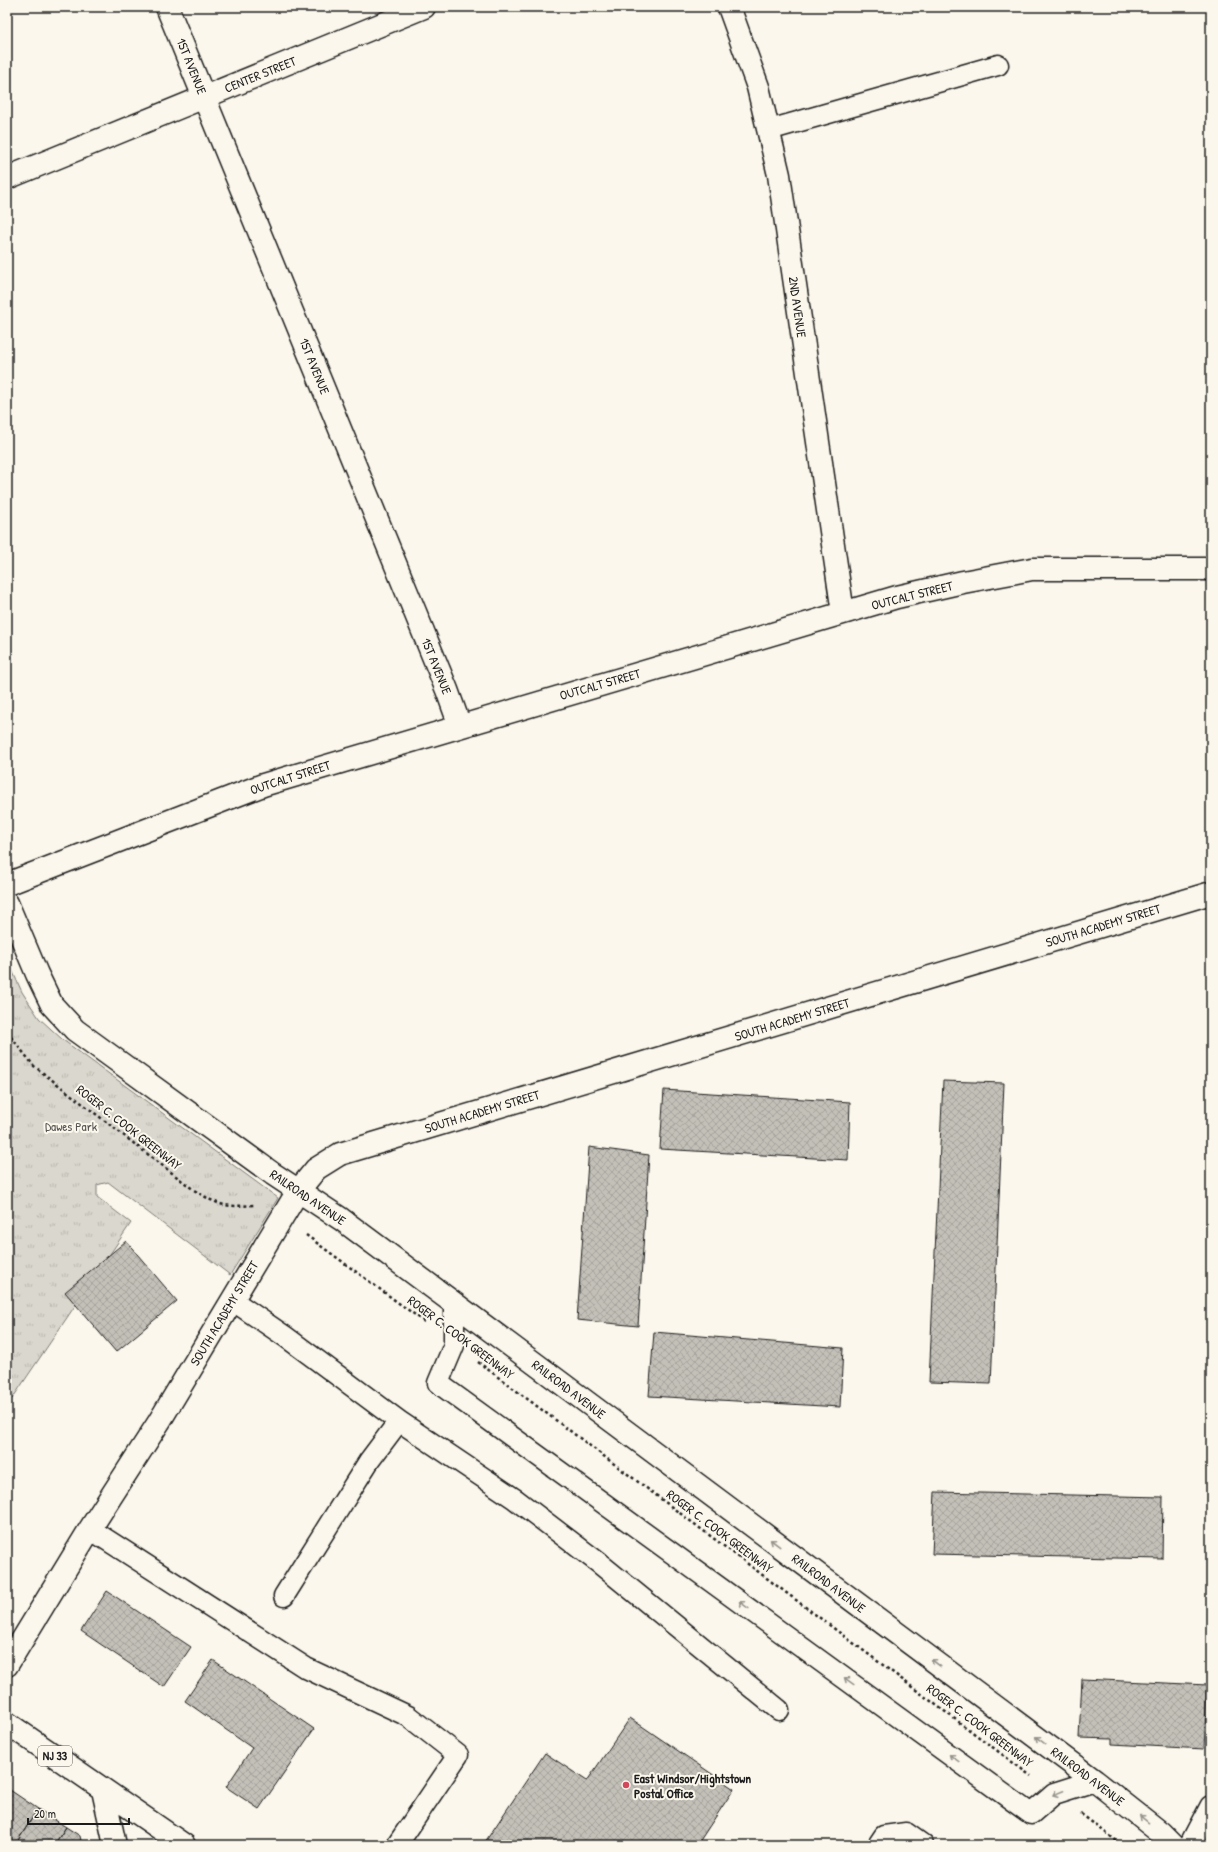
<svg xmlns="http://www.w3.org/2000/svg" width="1218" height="1852" font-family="'Patrick Hand',sans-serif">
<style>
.park{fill:url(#park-tufts);stroke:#7b7a75}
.building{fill:url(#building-cross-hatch);stroke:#1c1c1c}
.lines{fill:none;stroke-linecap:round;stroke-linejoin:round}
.lane-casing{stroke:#1c1c1c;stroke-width:23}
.street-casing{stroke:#1c1c1c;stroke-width:25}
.primary-casing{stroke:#1c1c1c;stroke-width:25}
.path{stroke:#1c1c1c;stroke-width:2.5;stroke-dasharray:3 3;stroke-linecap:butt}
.lane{stroke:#fbf7ec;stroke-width:20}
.street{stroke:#fbf7ec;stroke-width:22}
.primary{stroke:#fbf7ec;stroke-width:22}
.oneway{stroke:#97948e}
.poi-dot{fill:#d1495b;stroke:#fbf7ec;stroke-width:1.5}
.labels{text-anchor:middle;stroke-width:4;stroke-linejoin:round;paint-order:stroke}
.shield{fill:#fbf7ec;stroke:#5f5e5a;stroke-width:1}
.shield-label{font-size:12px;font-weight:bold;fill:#1c1c1c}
.street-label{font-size:13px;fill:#1c1c1c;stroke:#fbf7ec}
.park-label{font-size:13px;fill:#555451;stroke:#fbf7ec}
.poi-label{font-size:13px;font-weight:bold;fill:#1c1c1c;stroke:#fbf7ec;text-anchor:start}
</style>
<defs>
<pattern id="park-tufts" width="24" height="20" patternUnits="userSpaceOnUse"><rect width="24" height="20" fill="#dad7ce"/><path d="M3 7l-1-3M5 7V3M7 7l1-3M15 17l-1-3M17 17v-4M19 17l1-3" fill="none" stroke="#bab8b0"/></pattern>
<pattern id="building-cross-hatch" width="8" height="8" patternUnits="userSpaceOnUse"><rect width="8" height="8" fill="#c3c0b8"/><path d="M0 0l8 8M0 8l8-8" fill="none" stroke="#a7a49e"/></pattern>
</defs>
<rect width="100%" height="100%" fill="#fbf7ec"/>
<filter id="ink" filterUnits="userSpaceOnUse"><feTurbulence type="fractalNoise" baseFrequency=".025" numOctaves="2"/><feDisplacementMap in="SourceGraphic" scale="8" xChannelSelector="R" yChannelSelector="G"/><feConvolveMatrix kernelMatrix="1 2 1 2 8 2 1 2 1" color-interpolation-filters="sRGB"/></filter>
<g filter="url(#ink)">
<!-- park -->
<path class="park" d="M 7,959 L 22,992 L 39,1018 L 63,1040 L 278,1198 L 230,1275 L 108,1182 L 97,1185 L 97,1197 L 131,1223 L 12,1399 L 7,1395 Z"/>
<!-- building -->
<path class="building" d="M 943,1081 L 1004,1083 L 991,1384 L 929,1382 Z
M 664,1090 L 850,1102 L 848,1160 L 660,1149 Z
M 589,1147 L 649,1155 L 638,1326 L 577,1320 Z
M 126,1241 L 177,1301 L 116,1352 L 65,1292 Z
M 654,1332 L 843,1348 L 840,1407 L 649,1396 Z
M 935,1492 L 1163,1497 L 1162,1559 L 932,1554 Z
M 107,1591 L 191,1647 L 164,1687 L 81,1631 Z
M 213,1660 L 314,1729 L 259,1809 L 226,1787 L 252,1748 L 185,1701 Z
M 1082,1679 L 1207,1685 L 1204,1749 L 1112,1744 L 1112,1739 L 1079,1738 Z
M 630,1718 L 734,1789 L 697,1845 L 483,1845 L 545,1753 L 587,1781 Z
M 7,1788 L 38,1809 L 15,1845 L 7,1845 Z
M 38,1809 L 66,1827 L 54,1845 L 15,1845 Z
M 66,1827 L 80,1836 L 82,1845 L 54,1845 Z"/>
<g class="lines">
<defs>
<path id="lane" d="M 769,130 L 998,65
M 232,1300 L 286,1337 L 399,1421 L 515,1499 L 599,1563 L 779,1710
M 454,1304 L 454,1345 L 438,1383 L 1031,1814 L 1054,1794 L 1095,1781
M 90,1529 L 306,1668 L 408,1716 L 458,1755 L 397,1845
M 284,1596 L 369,1461 L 399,1421
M 878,1845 L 884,1836 L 906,1833 L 923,1845"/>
<path id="street" d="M 167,7 L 447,690 L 460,726
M 729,7 L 758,87 L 779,175 L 843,613
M 7,178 L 424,7
M 7,884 L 263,785 L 897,597 L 963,582 L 1032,569 L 1211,569
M 7,903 L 37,974 L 52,1005 L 75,1030 L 273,1174 L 341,1219 L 1095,1781 L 1161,1833 L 1173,1845
M 7,1665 L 90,1529 L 159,1422 L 298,1191 L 316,1169 L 340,1154 L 1211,893
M 1191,1845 L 1211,1807"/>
<path id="primary" d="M 7,1723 L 184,1845
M 103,1790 L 115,1845"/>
</defs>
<!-- lane casing -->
<use href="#lane" class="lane-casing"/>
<!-- street casing -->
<use href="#street" class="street-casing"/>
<!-- primary casing -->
<use href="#primary" class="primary-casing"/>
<!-- path -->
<path class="path" d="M 7,1032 L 34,1066 L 194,1190 C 221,1207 224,1207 255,1205
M 306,1235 L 426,1323
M 478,1362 L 1031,1776
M 1081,1814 L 1122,1845"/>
<!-- lane -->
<use href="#lane" class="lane"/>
<!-- street -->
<use href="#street" class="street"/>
<!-- primary -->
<use href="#primary" class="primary"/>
</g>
<!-- one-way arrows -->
<defs><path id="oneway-shaft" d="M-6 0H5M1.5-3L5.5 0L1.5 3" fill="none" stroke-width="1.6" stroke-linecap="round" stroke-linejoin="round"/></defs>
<g class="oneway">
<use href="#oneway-shaft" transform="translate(775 1543) rotate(-143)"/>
<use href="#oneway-shaft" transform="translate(744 1605) rotate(-144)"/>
<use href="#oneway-shaft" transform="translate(936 1663) rotate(-143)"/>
<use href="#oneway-shaft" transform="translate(849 1681) rotate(-144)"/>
<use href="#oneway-shaft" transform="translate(1040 1740) rotate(-143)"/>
<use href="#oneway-shaft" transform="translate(954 1758) rotate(-144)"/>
<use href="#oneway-shaft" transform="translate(1058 1793) rotate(158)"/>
<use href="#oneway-shaft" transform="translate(1144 1819) rotate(-141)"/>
</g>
</g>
<!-- markers -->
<circle class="poi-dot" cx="626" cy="1785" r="4"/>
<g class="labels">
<!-- shield labels -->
<rect class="shield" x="38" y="1746" width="34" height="20" rx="3"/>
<g class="shield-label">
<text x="55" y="1760">NJ 33</text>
</g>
<!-- street labels -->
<g class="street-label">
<text transform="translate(192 66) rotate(68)" y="5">1ST AVENUE</text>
<text transform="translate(260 74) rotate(-22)" y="5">CENTER STREET</text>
<text transform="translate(798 307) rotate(82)" y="5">2ND AVENUE</text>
<text transform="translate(315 366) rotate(68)" y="5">1ST AVENUE</text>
<text transform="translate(912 595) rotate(-14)" y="5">OUTCALT STREET</text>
<text transform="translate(437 666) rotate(68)" y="5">1ST AVENUE</text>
<text transform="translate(600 684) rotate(-16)" y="5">OUTCALT STREET</text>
<text transform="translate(290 777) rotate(-18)" y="5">OUTCALT STREET</text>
<text transform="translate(1103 925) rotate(-17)" y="5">SOUTH ACADEMY STREET</text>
<text transform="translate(792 1019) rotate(-17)" y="5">SOUTH ACADEMY STREET</text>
<text transform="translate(482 1111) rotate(-17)" y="5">SOUTH ACADEMY STREET</text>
<text transform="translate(129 1127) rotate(38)" y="5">ROGER C. COOK GREENWAY</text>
<text transform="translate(308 1197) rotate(34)" y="5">RAILROAD AVENUE</text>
<text transform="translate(224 1313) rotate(-59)" y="5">SOUTH ACADEMY STREET</text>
<text transform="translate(461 1337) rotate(37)" y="5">ROGER C. COOK GREENWAY</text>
<text transform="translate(569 1389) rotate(37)" y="5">RAILROAD AVENUE</text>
<text transform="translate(720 1531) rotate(37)" y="5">ROGER C. COOK GREENWAY</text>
<text transform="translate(829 1583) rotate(37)" y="5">RAILROAD AVENUE</text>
<text transform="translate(980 1725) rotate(37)" y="5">ROGER C. COOK GREENWAY</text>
<text transform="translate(1088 1776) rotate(37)" y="5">RAILROAD AVENUE</text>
</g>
<!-- park labels -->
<g class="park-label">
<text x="71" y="1131">Dawes Park</text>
</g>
<!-- poi labels -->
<g class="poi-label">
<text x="634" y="1783">East Windsor/Hightstown<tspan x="634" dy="15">Postal Office</tspan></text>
</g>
</g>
<!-- margin -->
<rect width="1218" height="1852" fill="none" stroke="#fbf7ec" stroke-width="24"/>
<rect x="12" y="12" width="1194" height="1828" fill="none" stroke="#1c1c1c" stroke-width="1.5" filter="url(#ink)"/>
<!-- scale -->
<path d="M28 1818v6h101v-6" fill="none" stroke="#1c1c1c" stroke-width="2"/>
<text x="34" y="1818" font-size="12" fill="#1c1c1c" stroke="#fbf7ec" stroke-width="3" paint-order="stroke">20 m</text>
</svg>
